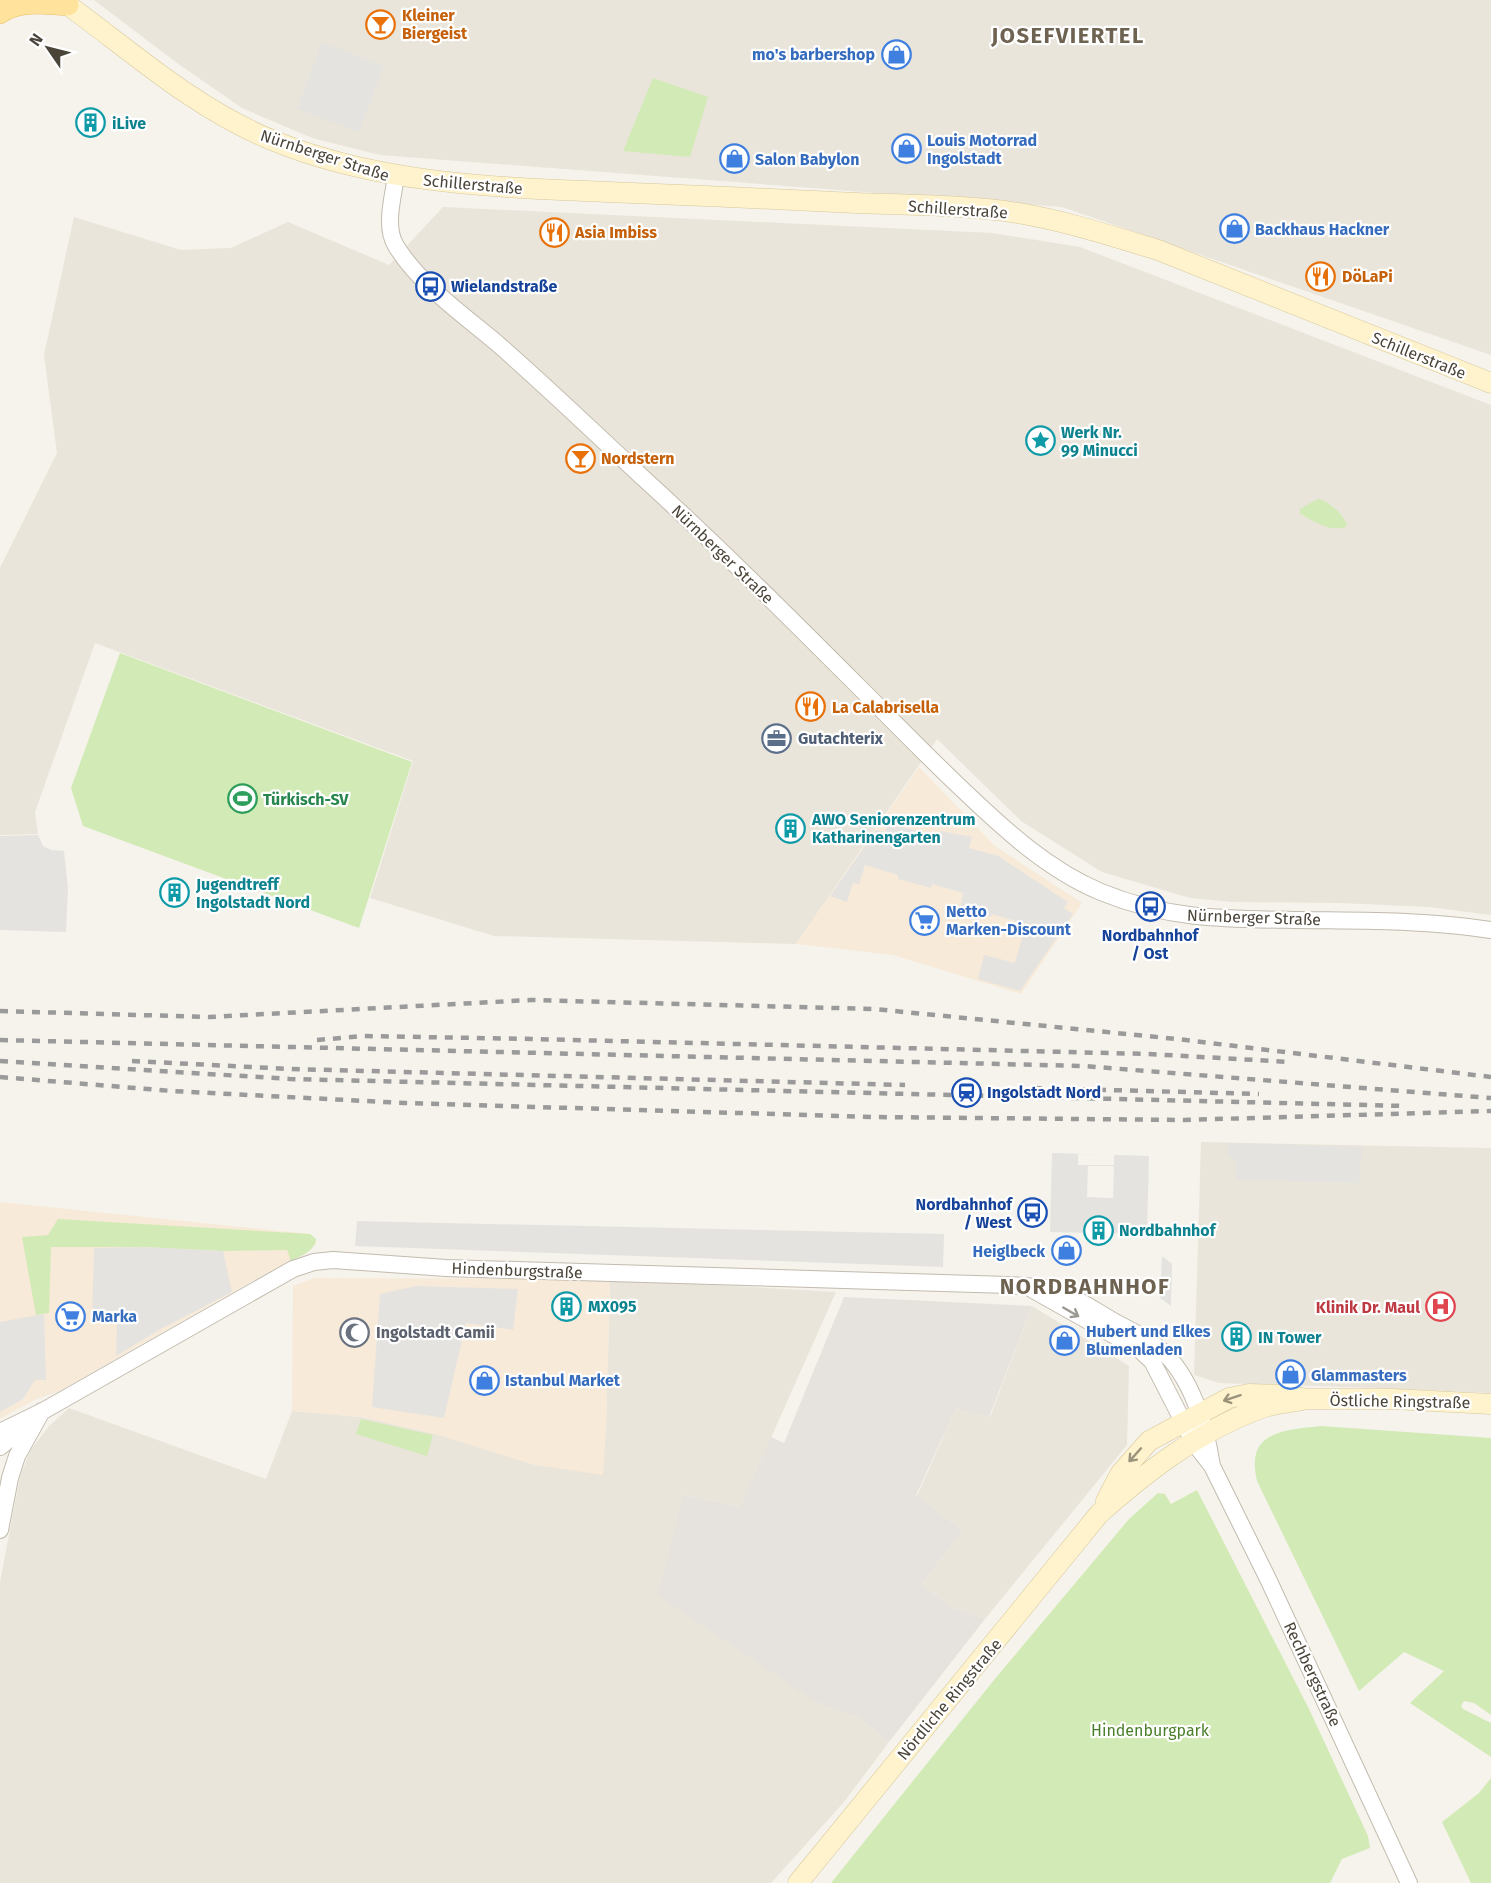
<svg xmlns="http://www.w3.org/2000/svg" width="1491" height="1883" font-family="'Fira Sans',sans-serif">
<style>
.residential{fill:#eae5da}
.commercial{fill:#f7ead8}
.industrial{fill:#e6e2dd}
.green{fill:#d2eab5}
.parking{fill:#e5e3e0;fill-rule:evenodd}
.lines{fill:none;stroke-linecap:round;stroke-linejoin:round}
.tertiary-casing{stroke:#c2bbae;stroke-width:18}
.secondary-casing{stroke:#d6c79b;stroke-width:21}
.primary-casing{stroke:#e6c16a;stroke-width:22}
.tertiary{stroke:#fff;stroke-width:16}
.secondary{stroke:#fff3cd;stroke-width:20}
.primary{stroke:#ffe39c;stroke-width:21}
.rail{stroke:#9a9a9a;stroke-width:4.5;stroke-dasharray:8 8;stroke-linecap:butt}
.oneway{stroke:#9c9892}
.oneway2{stroke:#9c937c}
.labels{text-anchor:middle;stroke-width:4.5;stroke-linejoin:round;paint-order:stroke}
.food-label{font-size:16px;font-weight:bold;fill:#c56008;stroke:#fff;text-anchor:start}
.shop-label{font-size:16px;font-weight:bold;fill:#366cbe;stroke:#fff;text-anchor:start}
.culture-label{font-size:16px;font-weight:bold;fill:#0d838f;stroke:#fff;text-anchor:start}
.street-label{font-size:16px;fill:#4b4439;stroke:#fff}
.transit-label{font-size:16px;font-weight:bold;fill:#164399;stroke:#fff;text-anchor:start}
.service-label{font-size:16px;font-weight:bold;fill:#4e5e75;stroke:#fff;text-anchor:start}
.leisure-label{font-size:16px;font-weight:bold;fill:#27864d;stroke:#fff;text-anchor:start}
.health-label{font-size:16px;font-weight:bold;fill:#be3a42;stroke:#fff;text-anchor:end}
.worship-label{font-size:16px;font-weight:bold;fill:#5b616d;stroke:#fff;text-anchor:start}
.park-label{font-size:16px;fill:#4a7f2a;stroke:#fff}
.district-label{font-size:22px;font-weight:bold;letter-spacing:1.5px;fill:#6e6250;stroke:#fff}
</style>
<rect width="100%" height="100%" fill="#f6f3ec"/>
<!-- residential -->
<path class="residential" d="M 94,0 L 1491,0 L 1491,355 L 1062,207 L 380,155 L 312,138 L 242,108 L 177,63 Z
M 443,207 L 992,233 L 1080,247 L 1491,405 L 1491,915 L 1429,907 L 1340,903 L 1231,902 L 1190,898 L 1102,872 L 1021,821 L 937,739 L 796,944 L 494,936 L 370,898 L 413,761 L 95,643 L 35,812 L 38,834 L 0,835 L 0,568 L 57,453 L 44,355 L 74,217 L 181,250 L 231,248 L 288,222 L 389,265 Z
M 1201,1142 L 1491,1148 L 1491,1393 L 1378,1388 L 1219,1383 L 1194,1375 Z
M 610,1279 L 836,1292 L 740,1507 L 684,1495 L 815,1702 L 860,1718 L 889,1742 L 844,1802 L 771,1883 L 0,1883 L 0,1582 L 20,1477 L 30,1451 L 49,1426 L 69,1408 L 266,1479 L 292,1411 L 361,1417 L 435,1434 L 606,1430 Z
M 1032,1306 L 1129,1366 L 1127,1445 L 985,1619 L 953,1608 L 921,1584 L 963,1531 L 917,1496 L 956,1408 L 990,1417 Z"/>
<!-- commercial -->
<path class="commercial" d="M 919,767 L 995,846 L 1082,903 L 1021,994 L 893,955 L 796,944 Z
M 0,1202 L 310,1234 L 316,1239 L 316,1244 L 305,1254 L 270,1271 L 59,1391 L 34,1400 L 0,1419 Z
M 314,1278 L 610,1279 L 606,1430 L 603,1475 L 535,1465 L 435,1434 L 361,1417 L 292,1411 L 293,1286 Z"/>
<!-- industrial -->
<path class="industrial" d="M 844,1297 L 1032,1306 L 989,1417 L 956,1408 L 916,1495 L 963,1531 L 921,1584 L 953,1608 L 985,1619 L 889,1742 L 860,1718 L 815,1702 L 658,1595 L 684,1495 L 740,1507 L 771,1437 L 784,1443 Z"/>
<!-- green -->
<path class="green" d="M 653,78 L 708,97 L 690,157 L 623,151 Z
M 1318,499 C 1328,500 1346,517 1347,526 C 1332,534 1314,521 1300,514 L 1300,509 Z
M 120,653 L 412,762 L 359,928 L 83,826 L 71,788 Z
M 58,1219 L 310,1234 L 316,1239 C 315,1251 301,1256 291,1261 L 287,1250 L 223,1251 L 144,1247 L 51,1247 L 49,1313 L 36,1315 L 22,1237 L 48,1235 Z
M 361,1419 L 433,1435 L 427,1456 L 356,1434 Z
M 1321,1426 L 1491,1438 L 1491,1715 L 1474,1703 L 1464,1701 L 1461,1706 L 1463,1709 L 1491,1723 L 1491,1757 L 1410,1703 L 1444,1671 L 1404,1652 L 1359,1691 L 1257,1481 C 1256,1475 1254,1468 1255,1461 C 1256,1429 1297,1429 1321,1426 Z
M 1197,1490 L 1310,1711 L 1368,1836 L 1370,1848 L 1342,1859 L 1330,1883 L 831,1883 L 994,1680 L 1129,1519 L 1158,1493 L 1165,1494 L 1171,1504 Z
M 1491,1778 L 1491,1883 L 1471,1883 L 1442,1822 L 1479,1793 Z"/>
<!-- parking -->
<path class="parking" d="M 322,42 L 384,66 L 359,132 L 297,109 Z
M 888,823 L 936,836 L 941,831 L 972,837 L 969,848 L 998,856 L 1068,902 L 1064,908 L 1073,914 L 1020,991 L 978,979 L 984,955 L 1015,963 L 1026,924 L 992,914 L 991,917 L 960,908 L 963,893 L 932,884 L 931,888 L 898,879 L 898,875 L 865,865 L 859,884 L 853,883 L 847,902 L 830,896 L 876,830 L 885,832 Z
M 38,835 L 43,846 L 51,850 L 64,851 L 68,888 L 66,932 L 0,930 L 0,836 Z
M 1228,1143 L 1362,1147 L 1359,1183 L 1236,1180 L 1237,1163 L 1227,1153 Z
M 1052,1153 L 1149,1156 L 1147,1234 L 1050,1232 ZM 1078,1154 L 1114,1155 L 1114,1165 L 1078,1165 ZM 1088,1166 L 1114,1166 L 1113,1198 L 1087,1197 Z
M 357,1221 L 944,1234 L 943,1267 L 355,1246 Z
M 144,1247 L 223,1251 L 232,1292 L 159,1330 L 116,1356 L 117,1320 L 92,1320 L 94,1248 Z
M 1162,1256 L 1172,1264 L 1171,1306 L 1160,1298 Z
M 416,1286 L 518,1289 L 513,1330 L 466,1323 L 444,1418 L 372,1407 L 380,1294 Z
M 44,1314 L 46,1380 L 35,1380 L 23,1399 L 0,1412 L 0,1322 Z"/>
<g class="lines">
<defs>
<path id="tertiary" d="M 396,176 C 393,198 384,227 396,246 C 420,285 465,316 499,345 C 547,387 594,432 641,476 C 717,545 790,618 862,690 C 896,724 929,758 964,791 C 1005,830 1048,870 1101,892 C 1169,920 1227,919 1298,920 C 1362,921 1427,920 1491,930
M 1033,1290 L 1140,1350 L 1152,1361 L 1194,1443 L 1212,1466 L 1269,1581 L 1409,1883
M 0,1432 L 43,1411 L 293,1269 L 314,1262 L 333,1260 L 446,1268 L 1008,1285 C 1024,1286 1044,1286 1058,1291 C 1076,1297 1094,1310 1110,1319 C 1127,1329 1146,1337 1161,1350 C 1192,1377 1206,1427 1212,1466
M 0,1447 L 24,1427
M 0,1530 L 10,1478 L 17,1456 L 42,1411"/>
<path id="secondary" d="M 61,0 C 128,48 191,106 267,138 C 375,184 492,187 608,192 C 691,195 773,199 856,203 C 910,205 965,205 1018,213 C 1066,221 1112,236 1158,250 L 1491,383
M 1106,1501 L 1120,1474 L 1149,1441 L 1229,1398 L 1249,1394 L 1284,1395 L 1309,1399 L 1393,1399 L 1491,1404
M 798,1883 L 1099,1514 C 1146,1472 1199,1431 1259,1409 C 1275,1403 1293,1402 1309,1399"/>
<path id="primary" d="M 0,13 C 17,0 46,3 68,5"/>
</defs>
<!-- tertiary casing -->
<use href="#tertiary" class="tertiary-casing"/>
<!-- secondary casing -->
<use href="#secondary" class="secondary-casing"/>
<!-- primary casing -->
<use href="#primary" class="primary-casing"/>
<!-- tertiary -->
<use href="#tertiary" class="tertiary"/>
<!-- secondary -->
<use href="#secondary" class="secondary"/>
<!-- primary -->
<use href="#primary" class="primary"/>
<!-- rail -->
<path class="rail" d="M 0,1011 L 209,1017 L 531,1000 L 874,1009 L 1177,1039 L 1491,1077
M 0,1040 L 1083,1066 L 1491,1098
M 317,1040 L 364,1036 L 532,1039 L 1149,1054 L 1291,1062
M 0,1061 L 290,1079 L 1406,1106
M 132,1061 L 291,1069 L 905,1085
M 0,1077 L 172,1091 L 404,1103 L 873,1117 L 1184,1120 L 1491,1111
M 1034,1088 L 1259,1094"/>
</g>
<!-- one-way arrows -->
<defs><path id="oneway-shaft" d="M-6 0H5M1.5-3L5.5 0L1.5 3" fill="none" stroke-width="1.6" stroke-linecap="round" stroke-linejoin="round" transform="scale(1.5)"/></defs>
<use class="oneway" href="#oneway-shaft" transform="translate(1071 1312) rotate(30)"/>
<g class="oneway2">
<use href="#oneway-shaft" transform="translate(1232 1398) rotate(162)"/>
<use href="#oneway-shaft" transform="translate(1135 1455) rotate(132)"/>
</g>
<!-- icons -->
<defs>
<symbol id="bar-ring" viewBox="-11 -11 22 22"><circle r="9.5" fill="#fff" stroke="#e8710a" stroke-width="1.5"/><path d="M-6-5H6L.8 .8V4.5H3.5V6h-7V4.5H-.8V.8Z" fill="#e8710a"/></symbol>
<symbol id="shop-ring" viewBox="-11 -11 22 22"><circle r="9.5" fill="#fff" stroke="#3f7fe0" stroke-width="1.5"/><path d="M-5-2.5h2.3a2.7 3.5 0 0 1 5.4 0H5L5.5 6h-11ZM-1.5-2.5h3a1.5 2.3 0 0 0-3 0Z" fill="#3f7fe0"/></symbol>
<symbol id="building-ring" viewBox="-11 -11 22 22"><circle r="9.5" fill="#fff" stroke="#0f9aa8" stroke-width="1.5"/><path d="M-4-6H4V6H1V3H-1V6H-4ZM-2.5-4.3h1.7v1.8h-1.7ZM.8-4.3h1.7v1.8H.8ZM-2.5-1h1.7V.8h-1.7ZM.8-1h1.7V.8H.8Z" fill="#0f9aa8"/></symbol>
<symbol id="restaurant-ring" viewBox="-11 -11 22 22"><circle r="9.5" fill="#fff" stroke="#e8710a" stroke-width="1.5"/><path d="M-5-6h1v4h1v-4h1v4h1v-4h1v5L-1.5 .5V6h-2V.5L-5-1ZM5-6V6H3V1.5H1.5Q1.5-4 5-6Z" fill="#e8710a"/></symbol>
<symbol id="bus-ring" viewBox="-11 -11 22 22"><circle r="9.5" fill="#fff" stroke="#1a4fb4" stroke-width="1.5"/><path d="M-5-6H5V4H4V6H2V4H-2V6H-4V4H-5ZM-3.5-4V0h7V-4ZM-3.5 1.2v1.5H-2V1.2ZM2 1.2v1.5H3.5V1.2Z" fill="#1a4fb4"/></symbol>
<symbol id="sight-ring" viewBox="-11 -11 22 22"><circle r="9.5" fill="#fff" stroke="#0f9aa8" stroke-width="1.5"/><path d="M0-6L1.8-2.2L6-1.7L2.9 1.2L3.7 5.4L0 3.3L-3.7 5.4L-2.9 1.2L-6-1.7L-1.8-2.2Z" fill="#0f9aa8"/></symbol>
<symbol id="office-ring" viewBox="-11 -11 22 22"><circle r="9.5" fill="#fff" stroke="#5c6f8a" stroke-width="1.5"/><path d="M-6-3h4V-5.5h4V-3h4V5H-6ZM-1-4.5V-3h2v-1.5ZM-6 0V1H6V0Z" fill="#5c6f8a"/></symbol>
<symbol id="stadium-ring" viewBox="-11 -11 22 22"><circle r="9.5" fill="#fff" stroke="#2e9e5b" stroke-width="1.5"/><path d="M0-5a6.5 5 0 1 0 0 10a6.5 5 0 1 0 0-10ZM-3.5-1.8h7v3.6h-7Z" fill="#2e9e5b"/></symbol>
<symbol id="supermarket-ring" viewBox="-11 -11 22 22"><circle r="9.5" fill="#fff" stroke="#3f7fe0" stroke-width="1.5"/><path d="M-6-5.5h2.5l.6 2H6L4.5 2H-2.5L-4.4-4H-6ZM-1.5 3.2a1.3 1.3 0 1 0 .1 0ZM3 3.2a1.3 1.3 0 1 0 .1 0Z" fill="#3f7fe0"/></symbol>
<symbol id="station-ring" viewBox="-11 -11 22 22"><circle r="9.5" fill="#fff" stroke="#1a4fb4" stroke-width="1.5"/><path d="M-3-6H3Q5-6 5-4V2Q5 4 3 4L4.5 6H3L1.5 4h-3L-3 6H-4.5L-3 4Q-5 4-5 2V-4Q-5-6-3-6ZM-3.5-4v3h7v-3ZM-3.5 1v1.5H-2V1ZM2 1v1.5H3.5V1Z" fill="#1a4fb4"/></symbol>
<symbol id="hospital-ring" viewBox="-11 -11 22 22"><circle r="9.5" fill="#fff" stroke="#e0444e" stroke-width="1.5"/><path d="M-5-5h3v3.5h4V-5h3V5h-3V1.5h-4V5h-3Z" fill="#e0444e"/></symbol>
<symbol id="mosque-ring" viewBox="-11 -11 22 22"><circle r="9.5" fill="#fff" stroke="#6b7280" stroke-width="1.5"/><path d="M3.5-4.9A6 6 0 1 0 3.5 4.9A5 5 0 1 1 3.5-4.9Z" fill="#6b7280"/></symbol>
</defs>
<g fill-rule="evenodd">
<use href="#bar-ring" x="364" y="8" width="33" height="33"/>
<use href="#shop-ring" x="880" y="38" width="33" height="33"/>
<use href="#building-ring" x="74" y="106" width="33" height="33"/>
<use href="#shop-ring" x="890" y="132" width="33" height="33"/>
<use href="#shop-ring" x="718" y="142" width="33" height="33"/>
<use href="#shop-ring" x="1218" y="212" width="33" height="33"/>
<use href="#restaurant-ring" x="538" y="216" width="33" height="33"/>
<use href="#restaurant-ring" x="1304" y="260" width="33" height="33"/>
<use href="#bus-ring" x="414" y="270" width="33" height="33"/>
<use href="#sight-ring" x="1024" y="424" width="33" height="33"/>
<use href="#bar-ring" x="564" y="442" width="33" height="33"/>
<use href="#restaurant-ring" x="794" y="690" width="33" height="33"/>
<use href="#office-ring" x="760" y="722" width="33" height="33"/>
<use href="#stadium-ring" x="226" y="782" width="33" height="33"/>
<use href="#building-ring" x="774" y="812" width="33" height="33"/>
<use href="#building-ring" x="158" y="876" width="33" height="33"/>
<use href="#bus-ring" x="1134" y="890" width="33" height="33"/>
<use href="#supermarket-ring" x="908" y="904" width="33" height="33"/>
<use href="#station-ring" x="950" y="1076" width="33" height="33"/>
<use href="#bus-ring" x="1016" y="1196" width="33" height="33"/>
<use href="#building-ring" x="1082" y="1214" width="33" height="33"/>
<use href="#shop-ring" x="1050" y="1234" width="33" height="33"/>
<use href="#building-ring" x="550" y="1290" width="33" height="33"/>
<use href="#hospital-ring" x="1424" y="1290" width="33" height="33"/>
<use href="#supermarket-ring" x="54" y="1300" width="33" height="33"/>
<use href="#mosque-ring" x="338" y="1316" width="33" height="33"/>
<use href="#building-ring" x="1220" y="1320" width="33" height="33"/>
<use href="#shop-ring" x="1048" y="1324" width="33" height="33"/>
<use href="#shop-ring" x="1274" y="1358" width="33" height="33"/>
<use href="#shop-ring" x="468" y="1364" width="33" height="33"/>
</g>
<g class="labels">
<!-- food labels -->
<g class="food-label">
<text x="402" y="21">Kleiner<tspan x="402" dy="18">Biergeist</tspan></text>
<text x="575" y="238">Asia Imbiss</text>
<text x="1342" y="282">DöLaPi</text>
<text x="601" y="464">Nordstern</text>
<text x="832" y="713">La Calabrisella</text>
</g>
<!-- shop labels -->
<g class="shop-label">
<text x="875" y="60" text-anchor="end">mo's barbershop</text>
<text x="927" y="146">Louis Motorrad<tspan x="927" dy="18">Ingolstadt</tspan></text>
<text x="755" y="165">Salon Babylon</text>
<text x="1255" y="235">Backhaus Hackner</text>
<text x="946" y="917">Netto<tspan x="946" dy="18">Marken-Discount</tspan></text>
<text x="1045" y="1257" text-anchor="end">Heiglbeck</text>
<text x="92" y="1322">Marka</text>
<text x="1086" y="1337">Hubert und Elkes<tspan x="1086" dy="18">Blumenladen</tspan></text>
<text x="1311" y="1381">Glammasters</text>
<text x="505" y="1386">Istanbul Market</text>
</g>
<!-- culture labels -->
<g class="culture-label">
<text x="112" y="129">iLive</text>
<text x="1061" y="438">Werk Nr.<tspan x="1061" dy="18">99 Minucci</tspan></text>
<text x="812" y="825">AWO Seniorenzentrum<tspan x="812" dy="18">Katharinengarten</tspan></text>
<text x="196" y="890">Jugendtreff<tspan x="196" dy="18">Ingolstadt Nord</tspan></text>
<text x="1119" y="1236">Nordbahnhof</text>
<text x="588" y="1312">MX095</text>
<text x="1258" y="1343">IN Tower</text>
</g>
<!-- street labels -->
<g class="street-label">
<text transform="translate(325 155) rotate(18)" y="6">Nürnberger Straße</text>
<text transform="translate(473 184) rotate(5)" y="6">Schillerstraße</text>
<text transform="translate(958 209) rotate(4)" y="6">Schillerstraße</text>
<text transform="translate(1419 355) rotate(22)" y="6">Schillerstraße</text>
<text transform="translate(723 554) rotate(44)" y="6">Nürnberger Straße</text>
<text transform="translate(1254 917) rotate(2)" y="6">Nürnberger Straße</text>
<text transform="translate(517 1270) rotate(2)" y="6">Hindenburgstraße</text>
<text transform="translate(1400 1401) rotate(1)" y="6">Östliche Ringstraße</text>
<text transform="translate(1313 1674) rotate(65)" y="6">Rechbergstraße</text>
<text transform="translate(949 1699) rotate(-50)" y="6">Nördliche Ringstraße</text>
</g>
<!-- transit labels -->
<g class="transit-label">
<text x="451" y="292">Wielandstraße</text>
<text x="1150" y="941" text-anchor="middle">Nordbahnhof<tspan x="1150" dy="18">/ Ost</tspan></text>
<text x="987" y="1098">Ingolstadt Nord</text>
<text x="1012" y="1210" text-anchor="end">Nordbahnhof<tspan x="1012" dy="18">/ West</tspan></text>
</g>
<!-- service labels -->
<g class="service-label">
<text x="798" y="744">Gutachterix</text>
</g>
<!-- leisure labels -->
<g class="leisure-label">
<text x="263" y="805">Türkisch-SV</text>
</g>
<!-- health labels -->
<g class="health-label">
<text x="1420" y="1313">Klinik Dr. Maul</text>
</g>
<!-- worship labels -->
<g class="worship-label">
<text x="376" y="1338">Ingolstadt Camii</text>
</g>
<!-- park labels -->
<g class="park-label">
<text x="1150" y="1736">Hindenburgpark</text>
</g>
<!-- district labels -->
<g class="district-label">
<text x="1068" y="43">JOSEFVIERTEL</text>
<text x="1085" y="1294">NORDBAHNHOF</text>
</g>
</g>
<!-- north arrow -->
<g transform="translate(48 48) rotate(305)" stroke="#ffffff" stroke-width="4.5" paint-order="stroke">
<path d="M0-4.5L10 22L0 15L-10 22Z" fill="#4b4439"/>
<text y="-9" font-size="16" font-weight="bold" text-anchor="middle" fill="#4b4439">N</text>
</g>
</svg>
